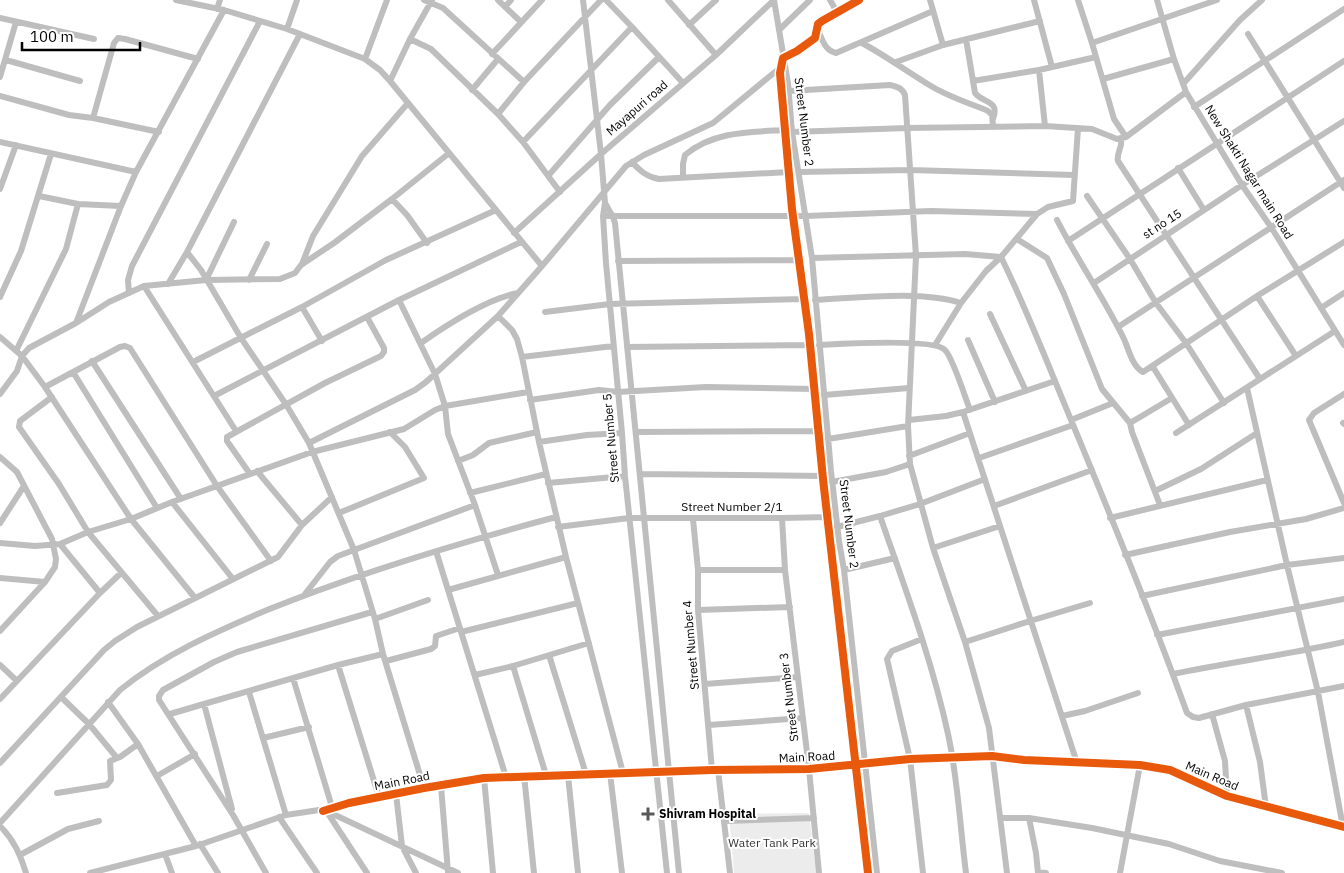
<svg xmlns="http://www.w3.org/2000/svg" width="1344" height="873" font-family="'IBM Plex Sans',sans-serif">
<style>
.green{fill:#ececec}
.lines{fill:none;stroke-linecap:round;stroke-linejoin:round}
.minor{stroke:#bebebe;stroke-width:6}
.cycleway-casing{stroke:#fff;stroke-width:11}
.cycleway{stroke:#e8590c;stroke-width:8}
.poi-dot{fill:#595959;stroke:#fff;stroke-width:2}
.labels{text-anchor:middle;stroke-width:4;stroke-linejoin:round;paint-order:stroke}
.street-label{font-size:12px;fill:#000;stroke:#fff}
.poi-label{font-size:12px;font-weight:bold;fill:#000;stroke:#fff;text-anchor:start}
.park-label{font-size:12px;fill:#333;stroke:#fff}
</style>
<rect width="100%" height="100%" fill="#fff"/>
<!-- green -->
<path class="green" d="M 809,813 L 816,873 L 734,873 L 729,814 Z"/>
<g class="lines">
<!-- minor -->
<path class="minor" d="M 176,0 L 224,10 L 287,29 L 365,59 L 380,70 L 390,81 L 542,266
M 424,0 L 443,8 L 524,82
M 498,0 L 521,22
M 583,0 L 601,154 L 605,203 L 603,216 L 606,263 L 622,433 L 625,476 L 667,873
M 606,0 L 632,27 L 683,83
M 668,0 L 716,55
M 774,0 L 788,83 L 792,132 L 812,258 L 831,471 L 839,541 L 844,570 L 877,873
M 830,0 L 837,12
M 859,0 L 822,21 L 818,24 L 815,38 L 797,51 L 783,58 L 780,73 L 792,209 L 809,334 L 823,479 L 868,873
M 930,0 L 943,45
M 1034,0 L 1052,67
M 1078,0 L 1092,43 L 1114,119 L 1126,137 L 1186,92
M 1157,0 L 1174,59 L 1186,92 L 1242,185 L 1271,227 L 1344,345
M 505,7 L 511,0
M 217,9 L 220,0
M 0,18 L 94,39
M 689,25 L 716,0
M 287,29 L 297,0
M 779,30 L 810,0
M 818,30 C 822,39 825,51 836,53 L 933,11
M 1248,34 L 1344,188
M 410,39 L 431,49 L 498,114 L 523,142 L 560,192
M 966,39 L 975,93 C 984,104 1000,100 993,119
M 862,43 C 886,56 908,72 931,86 C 949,97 969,103 988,111 L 992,115 L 993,126
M 1092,43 L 1217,0
M 492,54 L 542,0
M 365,59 L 387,0
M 6,60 L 80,81
M 896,62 L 943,45 L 1040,21
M 1039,70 L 1045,126
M 0,77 L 16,22
M 1103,79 L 1174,59
M 390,81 L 410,39 L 432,0
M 973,81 L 1039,70 L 1096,57
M 1183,84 L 1240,20 L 1262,0
M 472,90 L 498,59
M 789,91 L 890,85 C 898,87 902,88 905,95 L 916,256 L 908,426 L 910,464 L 933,548 L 965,642 L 989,728 L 1007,873
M 0,96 L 69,115 L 93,118 L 159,132
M 1194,107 L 1344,9
M 498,114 L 524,82 L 601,0
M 93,118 L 114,43 L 118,38 L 125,39 L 198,59
M 792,132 L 907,128 L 1045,126 L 1092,129 L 1117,139 L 1126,137
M 1121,139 C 1123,147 1116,153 1118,161 L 1260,379
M 0,142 L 136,172
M 523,142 L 632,27
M 632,162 C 640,171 647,177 659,179 L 789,172
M 1178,168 L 1204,210
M 799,172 L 911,170 L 1074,175
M 548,176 L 610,105 L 659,57
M 683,177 L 683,164 L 685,155 C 714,131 750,132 786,130
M 0,189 L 16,145
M 39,196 L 78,204 L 121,206
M 1087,196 L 1130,259 L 1156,303 L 1186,343 L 1224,403
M 392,199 L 407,215 L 427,243
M 605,203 L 613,217 L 615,223 L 679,873
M 603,216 L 806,216 L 931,211 L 1037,214
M 1057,220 C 1078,261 1104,298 1124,339 C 1129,350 1132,366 1143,372 L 1257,296 L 1344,242
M 514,233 L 601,154 L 716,55 L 774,0
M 1017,239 L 1047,258 L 1064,294 L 1102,389 L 1130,423 L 1132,432 L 1160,505
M 1068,241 L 1344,61
M 187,252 L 201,270 L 241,338 L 287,406 L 309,443 L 354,550 L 375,619 L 383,654 L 424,788
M 1001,257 C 1028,312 1050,370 1074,427 C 1113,522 1152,616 1187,713 L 1193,717 L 1199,718 L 1246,705 L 1344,686
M 812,258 L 965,254 L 1001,257
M 618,261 L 799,260
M 302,264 L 313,236 L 362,156 L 408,103
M 206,280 L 234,222
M 249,280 L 267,244
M 1094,283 L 1242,185 L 1344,121
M 168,284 L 187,252 L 300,34
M 144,286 L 236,431
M 129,293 L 128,280 L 132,266 L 260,21
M 1257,296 L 1296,356
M 0,297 L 21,251 L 51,154
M 399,300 L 435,374 L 445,406 L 448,434 L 475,505 L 498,575
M 815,300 C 858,298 920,290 961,303
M 302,307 L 322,341
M 1321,308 L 1344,293
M 545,312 L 610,304 L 804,299
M 990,314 L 1026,391
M 498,316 L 512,330 L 517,339 L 522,357 L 539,442 L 566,557
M 76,323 L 121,206 L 136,172 L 224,10
M 1118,327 L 1344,180
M 0,337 L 22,356 L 45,387 L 131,519 L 195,598
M 968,340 L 995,402
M 421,343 C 448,324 487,299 518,293
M 819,345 C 839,344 934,338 945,350 C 953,358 965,397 970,410
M 935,345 L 961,303 L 986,271 L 1001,257 L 1037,214 L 1048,207 L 1073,201 L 1078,128
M 627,347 L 810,345
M 16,351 L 66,249 L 78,204
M 522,357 L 613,346
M 92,361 L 181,499
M 193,362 L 302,307 L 386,260 L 496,210
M 1153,367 L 1189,425
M 73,372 L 157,508
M 45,387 L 120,347 L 125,346 L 130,348 L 217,486 L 271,561
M 1247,388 L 1287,565 L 1318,692 L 1343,827
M 0,394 L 17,371 L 22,356 L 29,348 L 76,323 L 109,302 L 144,286 L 206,280 L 280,279 L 295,273 L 301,265 L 334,243 L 392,199 L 448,154
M 1344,394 L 1314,413 L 1309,420 L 1344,503
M 824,395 L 909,388
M 214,396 L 399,300 L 521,242
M 52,397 L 20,421 L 19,427 L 59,484 L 88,532 L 158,616
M 530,400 L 599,390 L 618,392 L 706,387 L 814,389
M 963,412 L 1077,763
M 909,420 L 946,416 L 963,412 L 1055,381
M 1071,420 L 1113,403
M 1130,423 L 1172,398
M 1343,423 L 1344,424
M 637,432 L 818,431
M 1176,433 L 1335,331
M 828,439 L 908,426
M 539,442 L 587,435 L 622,433
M 309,443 L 415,390 L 426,382 L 498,316 L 542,266 L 626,166 L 644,155 L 713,123 L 781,67
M 909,456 L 970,433
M 0,457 L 17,472 L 52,539 L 56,559 L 55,567 L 45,582 L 0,631
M 979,458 L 1073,425
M 458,461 L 473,455 L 489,443 L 537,432
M 257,471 L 302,525
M 250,474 L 227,441 L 227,437 L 325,383 L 381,356 L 384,352 L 384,348 L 367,317
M 640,474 L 823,476
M 832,482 L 886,472 L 910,464
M 548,483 L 625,476
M 1155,491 L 1201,469 L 1257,433
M 470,493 L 546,474
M 172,502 L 233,579
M 994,506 L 1092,470
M 339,513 L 424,478 L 405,447 L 390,432
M 880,516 L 920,504 L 985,479
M 782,518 L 785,570 L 809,769 L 819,873
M 1110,518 L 1267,480
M 693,519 L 698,570 L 698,610 L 712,770
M 0,523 L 24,486
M 558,527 L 629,518 L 782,518 L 830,517
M 837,527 L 880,516 C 905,588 932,660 948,734 C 958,779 960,827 966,873
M 0,543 L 35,546 L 60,544 L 88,532 L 131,519 L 172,502 L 312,452 L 404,429 L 435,410 L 445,406 L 528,392
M 60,544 L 100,593
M 933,548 L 1000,526
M 436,551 L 506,777
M 1125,555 L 1230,532 L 1306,519 L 1344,508
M 698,570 L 785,570
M 844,570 L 895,558
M 0,578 L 45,582
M 448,590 L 566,557 L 623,773
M 305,594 L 330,562 L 338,556 L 475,505
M 1142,596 L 1287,565 L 1344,558
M 698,610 L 790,607
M 375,619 L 428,600
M 461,632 L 578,603
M 1157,635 L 1344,599
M 922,639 L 892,651 L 887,659 L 910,759 L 923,873
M 965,642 L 1030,621 L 1090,603
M 549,655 L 586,774
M 386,661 L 431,649 L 435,646 L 436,636 L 460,628
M 0,665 L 17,681
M 338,665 L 379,797
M 1173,674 C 1230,662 1287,655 1344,642
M 475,675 L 513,666
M 293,678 L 332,807
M 705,684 L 798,677
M 249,692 L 286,815
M 61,697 L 89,724 L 117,758
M 0,699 L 100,593 L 121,573
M 108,702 L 138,744 L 196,846
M 1246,705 L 1260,762 L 1266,807
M 170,714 L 204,704
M 1212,714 L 1225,761 L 1227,796
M 1062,716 L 1085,711 L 1138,693
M 709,725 L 803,718
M 263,738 L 309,727
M 0,763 L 104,650 L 115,641 L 137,627 L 278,557 L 302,525 L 332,497
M 718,770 L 730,873
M 610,773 L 622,873
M 524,775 L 534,873
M 546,775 L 513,666 L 589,643
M 568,775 L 578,873
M 157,776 L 195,754
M 484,778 L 493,873
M 441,786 L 448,872
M 57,793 L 107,785 L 111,780 L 110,761 L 120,757 L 138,744
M 396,794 L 402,846 L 416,873
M 232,809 L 204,704 L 338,665 L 383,654
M 323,811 L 349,803 L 424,788 L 484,778 L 712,770 L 809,769 L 910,759 L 992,756 L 1024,760 L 1140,765 L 1170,770 L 1227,796 L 1344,827
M 327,812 L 367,873
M 279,817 L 317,873
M 1001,818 L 1029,818 L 1092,828 L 1169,844 L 1220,861 L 1282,873
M 1029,818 L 1036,853 L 1038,873
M 724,821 L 814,818
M 0,823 L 120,690 C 163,655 215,632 267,610 C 361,572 458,543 556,517
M 0,826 C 14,840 20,854 26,873
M 200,844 L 218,873
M 165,854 L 172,873
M 20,855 L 68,829 L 99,821
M 1038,872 L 1046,873
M 90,873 L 196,846 L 286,815 L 319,810 L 333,814 L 458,873
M 266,873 L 233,815 L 159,700 L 159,696 L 163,690 L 214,662 L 237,652 L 372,612
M 1120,873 L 1140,765"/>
<defs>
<path id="cycleway" d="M 859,0 L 822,21 L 818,24 L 815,38 L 797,51 L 783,58 L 780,73 L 792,209 L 809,334 L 823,479 L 868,873
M 323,811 L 349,803 L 424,788 L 484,778 L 712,770 L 809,769 L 910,759 L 992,756 L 1024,760 L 1140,765 L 1170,770 L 1227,796 L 1344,827"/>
</defs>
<!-- cycleway casing -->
<use href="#cycleway" class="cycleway-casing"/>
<!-- cycleway -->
<use href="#cycleway" class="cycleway"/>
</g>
<!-- markers -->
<path class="poi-dot" d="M645.5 806.5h5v5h5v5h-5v5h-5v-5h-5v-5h5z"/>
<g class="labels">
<!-- street labels -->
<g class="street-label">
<text transform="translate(637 108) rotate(-41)" y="4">Mayapuri road</text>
<text transform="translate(804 122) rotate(83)" y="4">Street Number 2</text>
<text transform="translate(1249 172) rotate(58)" y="4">New Shakti Nagar main Road</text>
<text transform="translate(1162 224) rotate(-33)" y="4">st no 15</text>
<text transform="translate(611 438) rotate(-95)" y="4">Street Number 5</text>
<text x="732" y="511">Street Number 2/1</text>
<text transform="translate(849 524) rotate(83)" y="4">Street Number 2</text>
<text transform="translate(691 645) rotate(-95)" y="4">Street Number 4</text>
<text transform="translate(789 697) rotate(-97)" y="4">Street Number 3</text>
<text transform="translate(807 757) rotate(-3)" y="4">Main Road</text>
<text transform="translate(1212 776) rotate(23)" y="4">Main Road</text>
<text transform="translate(402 781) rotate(-11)" y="4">Main Road</text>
</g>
<!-- poi labels -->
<g class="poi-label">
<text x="659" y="818">Shivram Hospital</text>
</g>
<!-- park labels -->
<g class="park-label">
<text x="772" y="847">Water Tank Park</text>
</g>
</g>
<!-- scale -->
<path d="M22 42v8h118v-8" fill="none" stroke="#000000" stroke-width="2.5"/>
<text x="30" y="42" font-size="15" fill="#000000" stroke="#ffffff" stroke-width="4" paint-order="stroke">100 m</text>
</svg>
